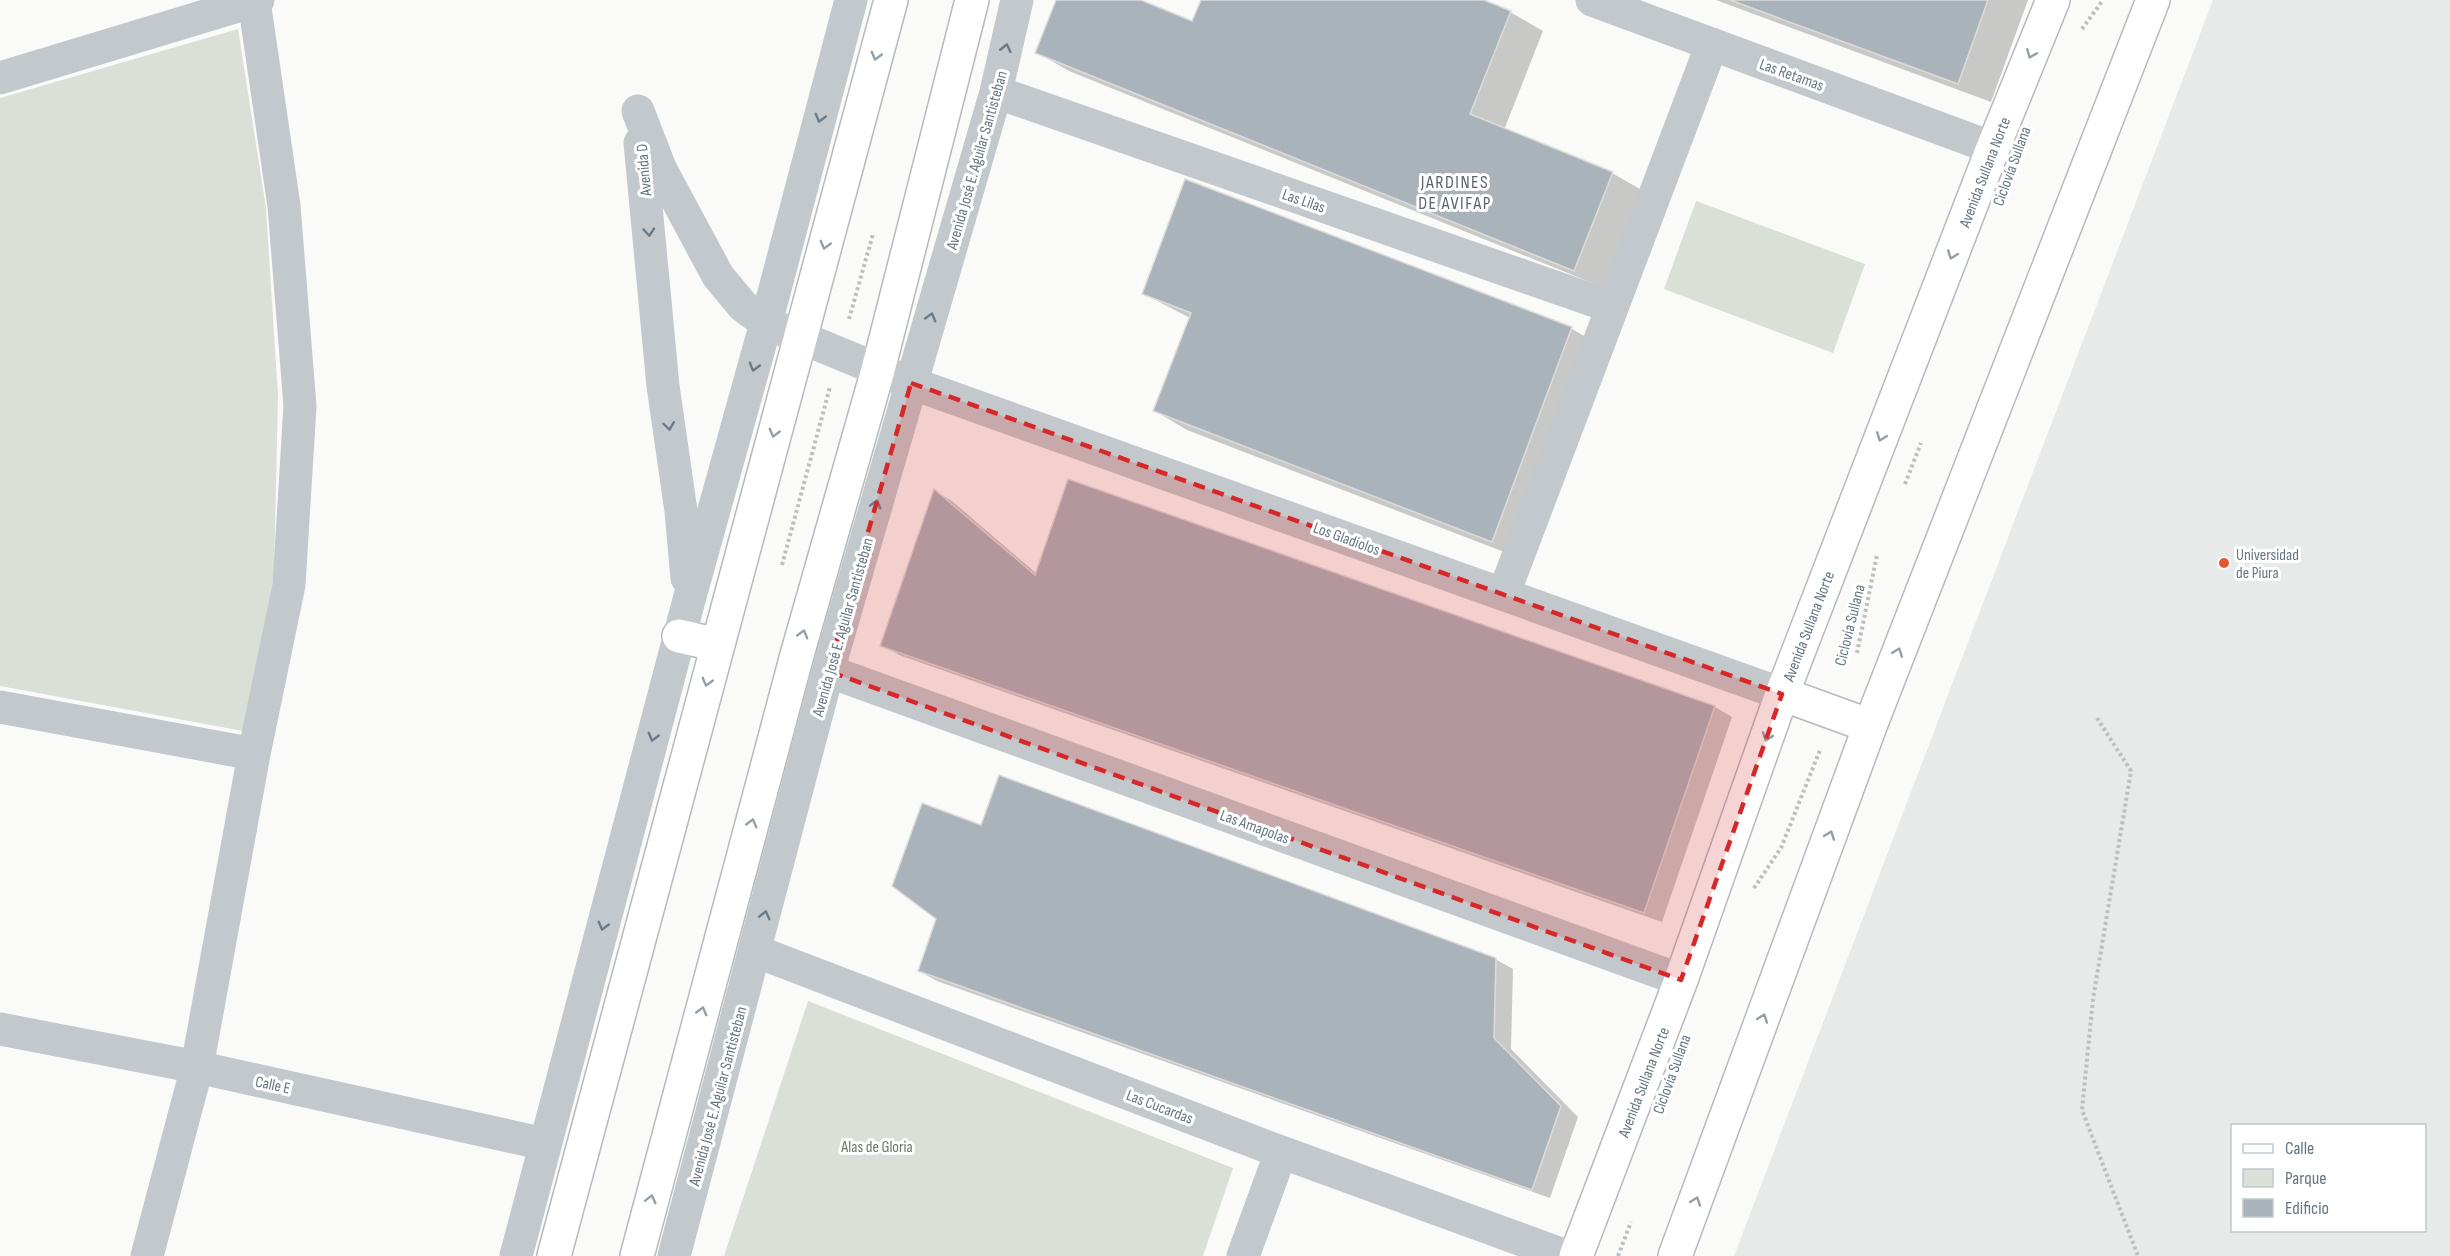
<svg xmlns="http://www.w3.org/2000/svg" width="2450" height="1256" font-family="'Sofia Sans Condensed',sans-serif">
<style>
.built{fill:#e8e9e9;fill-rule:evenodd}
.green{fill:#dadfd7}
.shadow{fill:#0003}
.building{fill:#aab3b9;stroke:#dcdcda;stroke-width:1.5}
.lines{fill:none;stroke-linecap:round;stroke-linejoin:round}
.major-casing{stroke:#b5babe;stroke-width:36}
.path{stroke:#bbbfc2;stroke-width:4;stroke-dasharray:3 3;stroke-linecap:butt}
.minor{stroke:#c3c8cc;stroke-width:33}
.major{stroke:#fff;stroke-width:33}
.oneway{stroke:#6a7a87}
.oneway2{stroke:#939fa8}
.marked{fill:#d62828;fill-opacity:0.2;stroke:#d62828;stroke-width:4.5;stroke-dasharray:12 8;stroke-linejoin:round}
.poi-dot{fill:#e4572e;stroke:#fff;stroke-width:2}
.labels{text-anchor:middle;stroke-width:6;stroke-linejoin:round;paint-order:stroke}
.street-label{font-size:16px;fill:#657683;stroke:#fff}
.poi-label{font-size:16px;fill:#657683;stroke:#fff;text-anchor:start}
.park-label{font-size:16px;fill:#687a64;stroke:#fff}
.neighbourhood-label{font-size:18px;letter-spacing:1.5px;fill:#57646e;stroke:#fff}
</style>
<rect width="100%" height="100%" fill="#fafaf8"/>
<!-- built -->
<path class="built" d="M 2213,0 L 2450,0 L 2450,1256 L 1734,1256 ZM 2232,1126 L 2424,1126 L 2424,1230 L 2232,1230 Z"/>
<!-- green -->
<path class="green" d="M 238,29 L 266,208 L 278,395 L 274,576 L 243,731 L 0,686 L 0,98 Z
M 1696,201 L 1865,264 L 1833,353 L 1664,289 Z
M 808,1001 L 1233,1168 L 1203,1256 L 724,1256 Z"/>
<!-- shadow -->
<path class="shadow" d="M 1057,0 L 1137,0 L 1193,23 L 1202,0 L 1480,0 L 1510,12 L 1543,31 L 1504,130 L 1612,173 L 1645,192 L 1607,289 L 1069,71 L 1036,52 Z
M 1716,0 L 2028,0 L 1991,102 Z
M 1186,181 L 1572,329 L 1605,348 L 1525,560 L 1187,430 L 1155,411 L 1190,318 L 1144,294 Z
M 935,491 L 952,501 L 1037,574 L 1715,707 L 1732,717 L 1662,922 L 899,655 L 882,645 Z
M 982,827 L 1495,959 L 1513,969 L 1511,1049 L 1578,1117 L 1550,1198 L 937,981 L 919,971 Z"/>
<!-- building -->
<path class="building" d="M 1056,0 L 1141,0 L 1192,21 L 1201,0 L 1484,0 L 1511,11 L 1470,114 L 1613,172 L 1574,271 L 1035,53 Z
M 1730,0 L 1988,0 L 1958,84 Z
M 1185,179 L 1572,327 L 1492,542 L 1153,411 L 1191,313 L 1142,294 Z
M 1068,479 L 1715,706 L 1644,913 L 880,646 L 934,489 L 1035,575 Z
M 999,775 L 1496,958 L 1494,1038 L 1561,1106 L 1532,1190 L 918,971 L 936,919 L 892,886 L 922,803 L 981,825 Z"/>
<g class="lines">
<defs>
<path id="major" d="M 679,636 L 718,645
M 1782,694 L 1870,726
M 554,1256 L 891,0
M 637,1256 L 797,655 L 878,370 L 972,0
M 1576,1256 L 1681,980 L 1782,694 L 1993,148 L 2053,0
M 1675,1256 L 1870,726 L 2153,0"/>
</defs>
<!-- major casing -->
<use href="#major" class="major-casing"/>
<!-- path -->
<path class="path" d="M 2082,29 L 2103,0
M 849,319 L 873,234
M 1905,484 L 1921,443
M 782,565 L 830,387
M 1857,653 L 1877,555
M 2097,718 L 2131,771 L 2093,999 L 2082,1110 L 2138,1256
M 1754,888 L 1781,848 L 1820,750
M 1618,1256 L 1631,1222"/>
<!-- minor -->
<path class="minor" d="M 1592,0 L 1993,148
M 0,78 L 258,0
M 996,92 L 1612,307
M 638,111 L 660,168 L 718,276 L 743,306 L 766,323 L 911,383 L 1782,694
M 640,143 L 663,386 L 681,511 L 687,578
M 1504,593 L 1712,44
M 828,671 L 1681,980
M 0,707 L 254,754
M 755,951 L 1281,1152 L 1566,1256
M 0,1029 L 197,1067 L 545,1144
M 147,1256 L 197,1067 L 254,754 L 289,585 L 300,406 L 284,206 L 254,1
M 516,1256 L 689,600 L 766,323 L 851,0
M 674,1256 L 828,671 L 996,92 L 1017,0
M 1243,1256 L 1281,1152"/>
<!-- major -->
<use href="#major" class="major"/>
</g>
<!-- one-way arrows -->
<defs><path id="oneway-chevron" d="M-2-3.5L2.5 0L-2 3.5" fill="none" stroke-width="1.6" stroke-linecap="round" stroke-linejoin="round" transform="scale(1.5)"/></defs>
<g class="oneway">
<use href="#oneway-chevron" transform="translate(1006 48) rotate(-77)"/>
<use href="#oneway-chevron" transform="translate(820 118) rotate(105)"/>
<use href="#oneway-chevron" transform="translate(649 232) rotate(85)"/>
<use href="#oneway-chevron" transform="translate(931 317) rotate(-74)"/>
<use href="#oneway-chevron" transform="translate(754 367) rotate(106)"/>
<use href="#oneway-chevron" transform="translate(669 426) rotate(82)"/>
<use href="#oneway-chevron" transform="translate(876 504) rotate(-74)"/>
<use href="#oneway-chevron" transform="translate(653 737) rotate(105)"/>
<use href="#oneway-chevron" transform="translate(765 915) rotate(-76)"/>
<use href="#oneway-chevron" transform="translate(603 926) rotate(105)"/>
</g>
<g class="oneway2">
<use href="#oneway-chevron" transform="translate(2031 54) rotate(112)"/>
<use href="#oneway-chevron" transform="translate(876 56) rotate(105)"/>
<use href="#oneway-chevron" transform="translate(825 245) rotate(105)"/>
<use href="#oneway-chevron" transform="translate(1952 255) rotate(111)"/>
<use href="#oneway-chevron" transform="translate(774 433) rotate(105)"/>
<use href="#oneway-chevron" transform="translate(1881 437) rotate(111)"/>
<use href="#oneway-chevron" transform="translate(803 634) rotate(-74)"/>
<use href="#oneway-chevron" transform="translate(1898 652) rotate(-69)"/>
<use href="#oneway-chevron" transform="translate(707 682) rotate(105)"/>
<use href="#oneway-chevron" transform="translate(1767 737) rotate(109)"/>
<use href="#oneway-chevron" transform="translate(752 823) rotate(-75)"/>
<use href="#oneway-chevron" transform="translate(1830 835) rotate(-70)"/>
<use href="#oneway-chevron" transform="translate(702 1011) rotate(-75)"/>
<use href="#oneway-chevron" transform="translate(1763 1018) rotate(-70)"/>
<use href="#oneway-chevron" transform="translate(651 1199) rotate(-76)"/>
<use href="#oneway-chevron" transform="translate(1696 1201) rotate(-70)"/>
</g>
<!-- marked area -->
<path class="marked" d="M 911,383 L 1782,694 L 1681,980 L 828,671 Z"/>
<!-- markers -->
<circle class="poi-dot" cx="2224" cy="563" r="6"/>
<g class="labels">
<!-- street labels -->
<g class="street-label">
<text transform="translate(1792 74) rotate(20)" y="6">Las Retamas</text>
<text transform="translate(976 160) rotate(-74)" y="6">Avenida José E. Aguilar Santisteban</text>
<text transform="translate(2011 166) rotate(-70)" y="6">Ciclovía Sullana</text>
<text transform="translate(643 170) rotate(-95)" y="6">Avenida D</text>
<text transform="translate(1984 172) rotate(-69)" y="6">Avenida Sullana Norte</text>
<text transform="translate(1304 200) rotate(19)" y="6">Las Lilas</text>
<text transform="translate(1347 538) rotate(20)" y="6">Los Gladiolos</text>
<text transform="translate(1849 625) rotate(-76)" y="6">Ciclovía Sullana</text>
<text transform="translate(1808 626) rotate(-69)" y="6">Avenida Sullana Norte</text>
<text transform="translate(842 627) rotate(-74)" y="6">Avenida José E. Aguilar Santisteban</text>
<text transform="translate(1255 826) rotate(20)" y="6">Las Amapolas</text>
<text transform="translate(1671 1074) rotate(-70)" y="6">Ciclovía Sullana</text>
<text transform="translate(1643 1082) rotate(-69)" y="6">Avenida Sullana Norte</text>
<text transform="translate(273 1084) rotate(12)" y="6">Calle E</text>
<text transform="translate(717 1096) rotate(-75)" y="6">Avenida José E. Aguilar Santisteban</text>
<text transform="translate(1160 1106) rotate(21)" y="6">Las Cucardas</text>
</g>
<!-- poi labels -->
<g class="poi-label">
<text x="2236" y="560">Universidad<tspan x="2236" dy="18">de Piura</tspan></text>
</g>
<!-- park labels -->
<g class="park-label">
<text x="877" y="1152">Alas de Gloria</text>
</g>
<!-- neighbourhood labels -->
<g class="neighbourhood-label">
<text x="1455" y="188">JARDINES<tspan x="1455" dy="21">DE AVIFAP</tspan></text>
</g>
</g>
<!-- legend -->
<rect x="2231" y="1124" width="195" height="108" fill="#ffffff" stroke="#c1c8cd" stroke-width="1.5"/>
<rect x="2243" y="1144" width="30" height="9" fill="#ffffff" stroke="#c1c8cd" stroke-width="1.5"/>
<text x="2285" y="1154" font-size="18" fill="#657683">Calle</text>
<rect x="2243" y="1169" width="30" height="18" fill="#dadfd7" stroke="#c1c8cd" stroke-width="1.5"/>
<text x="2285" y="1184" font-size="18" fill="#657683">Parque</text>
<rect x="2243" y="1199" width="30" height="18" fill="#aab3b9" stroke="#c1c8cd" stroke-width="1.5"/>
<text x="2285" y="1214" font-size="18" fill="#657683">Edificio</text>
</svg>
